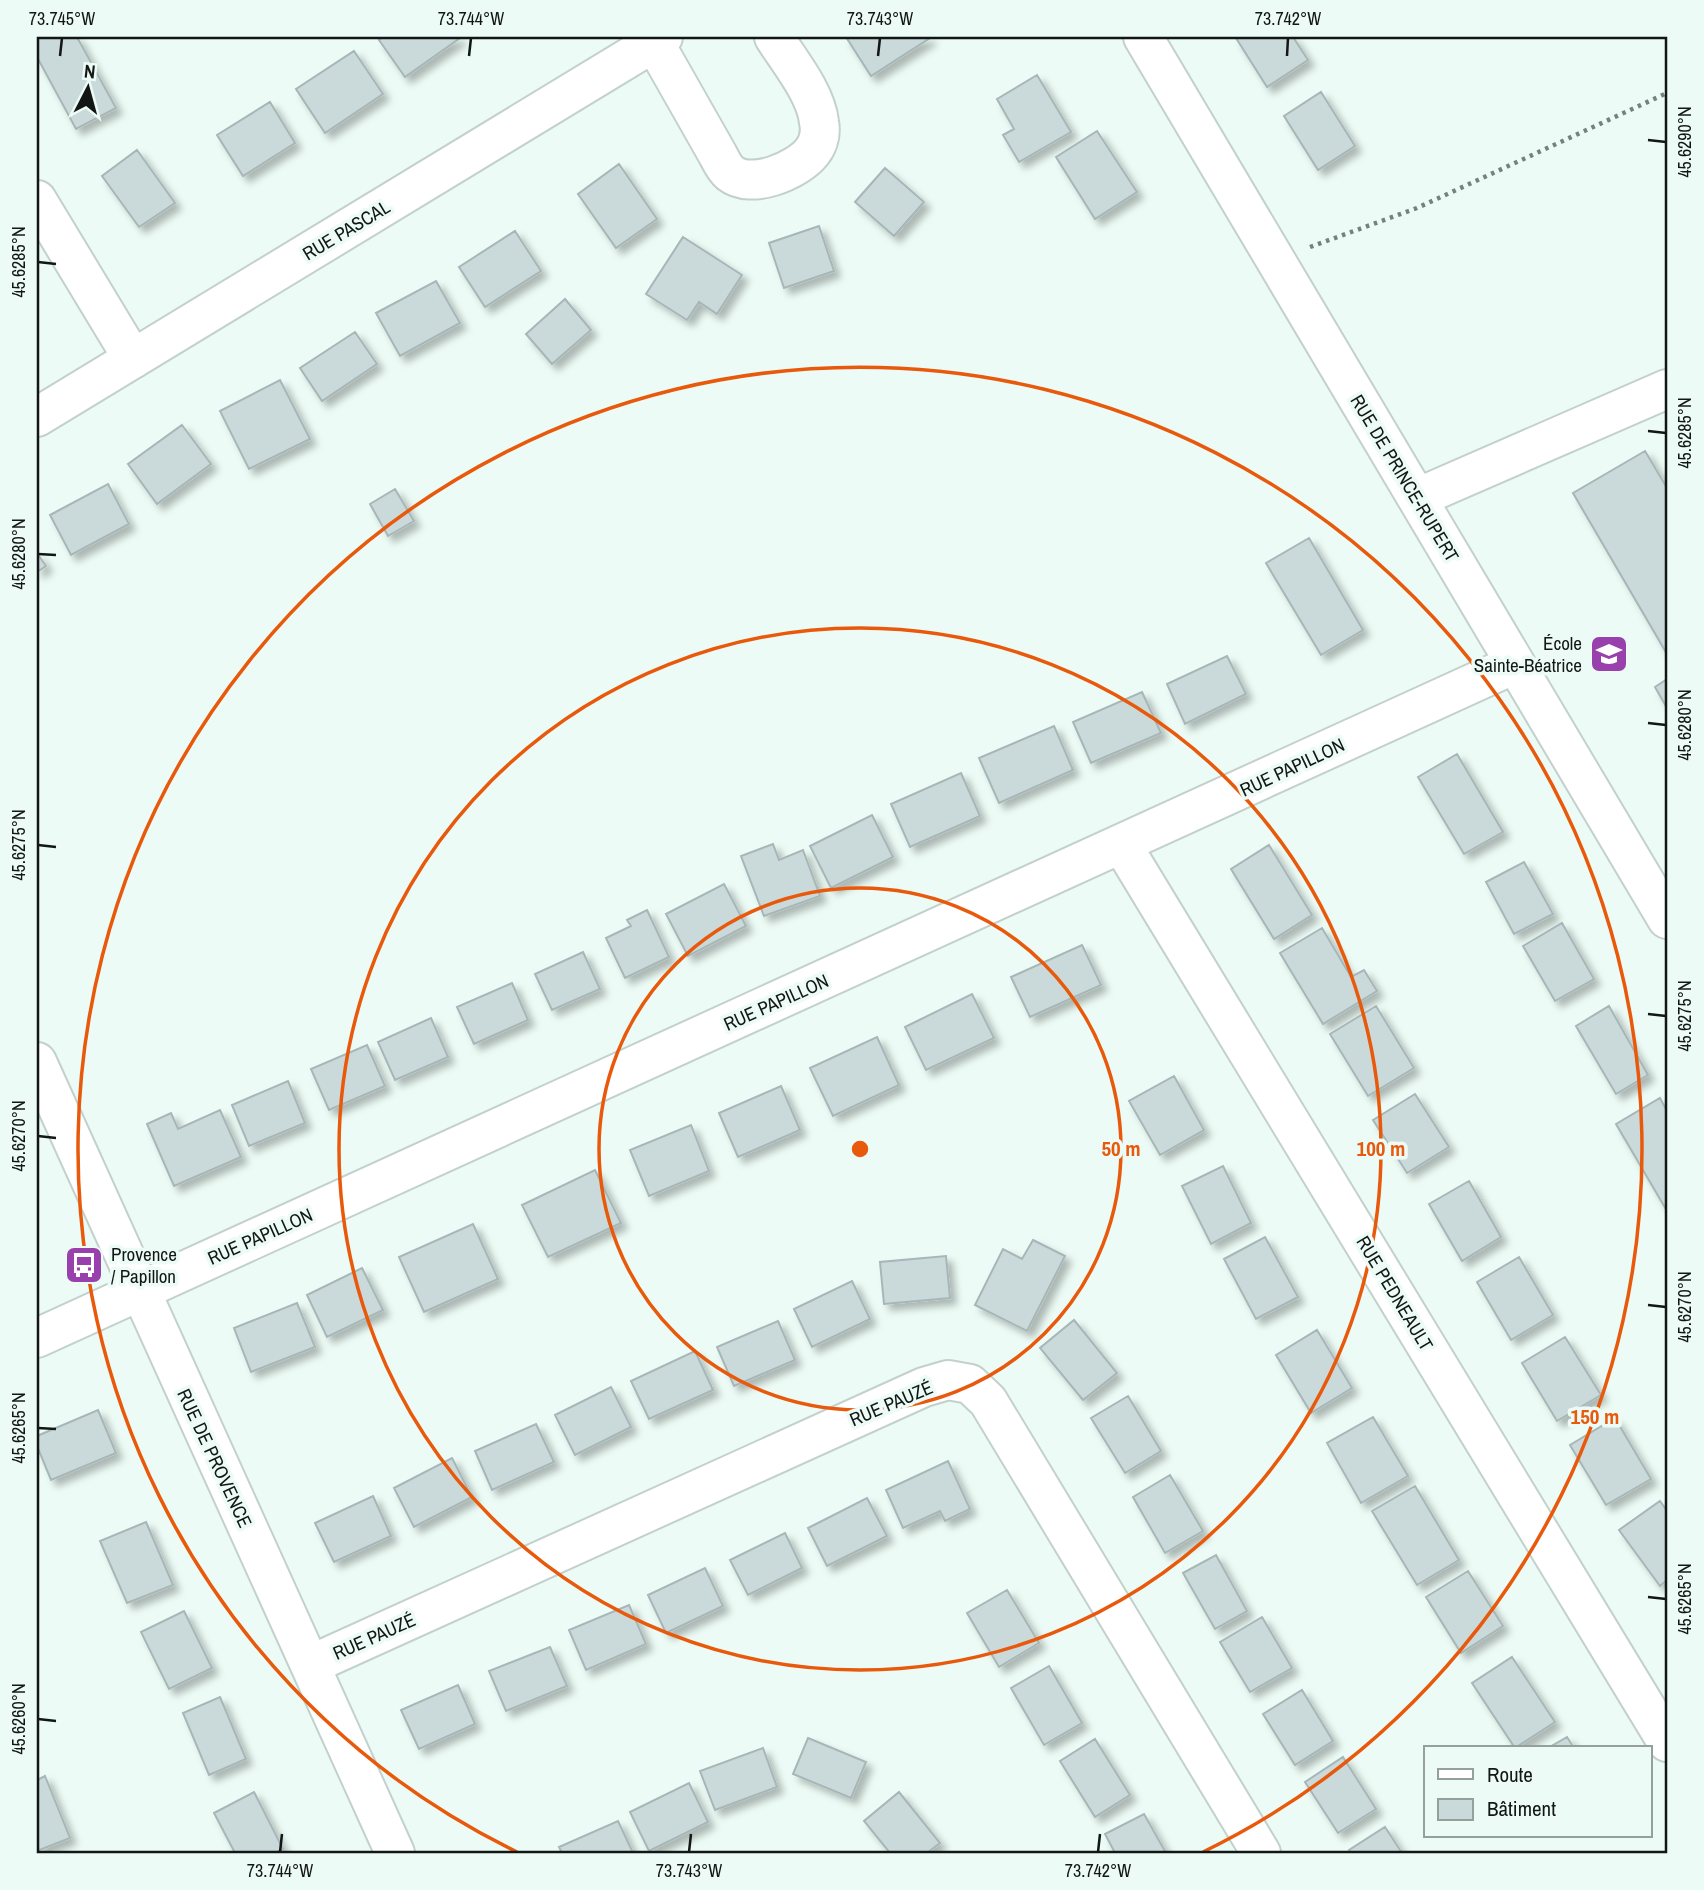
<svg xmlns="http://www.w3.org/2000/svg" width="1704" height="1890" font-family="'Archivo Narrow',sans-serif">
<style>
.building{fill:#cadadb;stroke:#a7b6b7;stroke-width:2;filter:url(#shadow)}
.lines{fill:none;stroke-linecap:round;stroke-linejoin:round}
.minor-casing{stroke:#c3d1cc;stroke-width:42}
.path{stroke:#77807c;stroke-width:4.5;stroke-dasharray:3.5 5;stroke-linecap:butt}
.minor{stroke:#fff;stroke-width:38}
.ticks{fill:none;stroke:#121715;stroke-width:2.5}
.ring{fill:none;stroke:#e8590c;stroke-width:3.5}
.labels{text-anchor:middle;stroke-width:7;stroke-linejoin:round;paint-order:stroke}
.street-label{font-size:19px;fill:#121715;stroke:#ecfbf5}
.poi-label{font-size:19px;fill:#121715;stroke:#ecfbf5;text-anchor:end}
.centre{fill:#e8590c;stroke:#ecfbf5;stroke-width:3.5}
.ring-label{font-size:21px;text-anchor:middle;font-weight:bold;fill:#e8590c;stroke:#ecfbf5;stroke-width:7;stroke-linejoin:round;paint-order:stroke}
.neatline{fill:none;stroke:#121715;stroke-width:2.5}
.ticks-label{font-size:18px;text-anchor:middle;fill:#121715}
</style>
<defs>
<filter id="shadow"><feDropShadow dx="6" dy="6" stdDeviation="3.5" flood-color="#0004"/></filter>
</defs>
<rect width="100%" height="100%" fill="#ecfbf5"/>
<!-- building -->
<path class="building" d="M 37,37 L 77,37 L 116,108 L 76,129 L 37,57 Z
M 383,37 L 459,37 L 460,38 L 405,77 L 379,40 Z
M 846,37 L 929,37 L 930,38 L 871,76 Z
M 1239,37 L 1293,37 L 1308,60 L 1267,87 L 1236,38 Z
M 354,51 L 383,94 L 325,133 L 296,89 Z
M 1037,75 L 1071,132 L 1019,162 L 1003,135 L 1014,129 L 997,99 Z
M 1321,92 L 1355,146 L 1318,170 L 1284,116 Z
M 270,102 L 295,143 L 243,176 L 217,135 Z
M 1097,131 L 1137,192 L 1095,219 L 1056,157 Z
M 137,150 L 175,203 L 139,227 L 102,176 Z
M 619,164 L 657,219 L 616,248 L 578,194 Z
M 885,168 L 924,202 L 894,236 L 855,202 Z
M 819,226 L 834,271 L 784,288 L 769,243 Z
M 515,231 L 541,271 L 485,307 L 459,267 Z
M 683,237 L 742,275 L 717,314 L 699,302 L 687,320 L 646,294 Z
M 436,281 L 460,323 L 400,356 L 376,313 Z
M 565,299 L 591,330 L 552,364 L 526,334 Z
M 355,332 L 377,364 L 322,401 L 300,368 Z
M 280,380 L 310,439 L 249,469 L 220,411 Z
M 182,425 L 211,464 L 157,504 L 128,464 Z
M 1645,451 L 1667,488 L 1667,654 L 1573,493 Z
M 108,484 L 129,524 L 71,555 L 50,515 Z
M 395,489 L 414,521 L 388,536 L 370,504 Z
M 1309,538 L 1363,630 L 1321,655 L 1266,563 Z
M 37,553 L 46,566 L 37,572 Z
M 1227,656 L 1246,694 L 1185,724 L 1167,684 Z
M 1667,679 L 1667,708 L 1655,687 Z
M 1142,692 L 1161,733 L 1091,763 L 1073,722 Z
M 1054,726 L 1073,770 L 999,803 L 979,758 Z
M 1457,754 L 1503,832 L 1464,854 L 1418,777 Z
M 961,773 L 980,816 L 910,847 L 891,804 Z
M 872,815 L 893,857 L 831,888 L 810,846 Z
M 773,844 L 779,860 L 803,850 L 820,896 L 764,916 L 741,856 Z
M 1269,845 L 1312,915 L 1274,939 L 1231,869 Z
M 1524,862 L 1553,914 L 1514,934 L 1486,882 Z
M 724,884 L 746,926 L 688,956 L 666,914 Z
M 647,910 L 669,957 L 625,978 L 606,938 L 631,926 L 627,920 Z
M 1562,923 L 1594,979 L 1555,1001 L 1523,946 Z
M 1322,928 L 1351,977 L 1364,970 L 1377,991 L 1323,1024 L 1280,953 Z
M 1082,945 L 1101,985 L 1030,1017 L 1011,977 Z
M 583,952 L 600,989 L 552,1010 L 535,974 Z
M 512,983 L 528,1020 L 474,1044 L 457,1007 Z
M 972,994 L 994,1038 L 926,1070 L 905,1027 Z
M 1376,1006 L 1414,1068 L 1368,1096 L 1330,1034 Z
M 1609,1006 L 1648,1075 L 1616,1094 L 1576,1026 Z
M 431,1018 L 448,1057 L 395,1080 L 378,1042 Z
M 877,1037 L 899,1085 L 833,1116 L 810,1068 Z
M 367,1045 L 385,1086 L 329,1110 L 311,1069 Z
M 1174,1076 L 1204,1130 L 1160,1155 L 1129,1101 Z
M 288,1081 L 305,1123 L 249,1146 L 232,1105 Z
M 781,1086 L 800,1130 L 738,1157 L 719,1113 Z
M 1415,1094 L 1449,1147 L 1407,1173 L 1373,1120 Z
M 1660,1098 L 1667,1111 L 1667,1211 L 1616,1124 Z
M 220,1110 L 241,1157 L 174,1186 L 147,1124 L 171,1113 L 178,1129 Z
M 691,1125 L 709,1171 L 649,1196 L 630,1150 Z
M 1223,1166 L 1251,1223 L 1211,1244 L 1182,1186 Z
M 595,1170 L 621,1223 L 548,1257 L 522,1205 Z
M 1469,1181 L 1501,1237 L 1462,1261 L 1429,1204 Z
M 473,1224 L 498,1279 L 424,1312 L 399,1257 Z
M 1265,1237 L 1298,1297 L 1256,1319 L 1224,1259 Z
M 1033,1240 L 1065,1256 L 1027,1331 L 975,1305 L 1003,1249 L 1022,1259 Z
M 946,1256 L 950,1298 L 884,1304 L 880,1262 Z
M 1519,1257 L 1553,1315 L 1511,1340 L 1477,1282 Z
M 362,1268 L 383,1310 L 327,1337 L 307,1295 Z
M 852,1281 L 870,1319 L 812,1347 L 794,1309 Z
M 297,1303 L 315,1347 L 251,1372 L 234,1328 Z
M 1074,1320 L 1117,1373 L 1083,1400 L 1040,1348 Z
M 778,1321 L 795,1360 L 734,1386 L 717,1347 Z
M 1317,1330 L 1352,1388 L 1311,1413 L 1276,1355 Z
M 1565,1337 L 1601,1395 L 1557,1421 L 1522,1363 Z
M 695,1351 L 713,1390 L 649,1419 L 631,1381 Z
M 611,1387 L 631,1427 L 575,1455 L 555,1415 Z
M 1128,1396 L 1161,1451 L 1125,1473 L 1091,1418 Z
M 98,1410 L 116,1453 L 51,1480 L 37,1446 L 37,1436 Z
M 1373,1417 L 1408,1476 L 1361,1503 L 1327,1443 Z
M 1615,1418 L 1651,1479 L 1606,1505 L 1570,1445 Z
M 536,1424 L 554,1462 L 492,1490 L 475,1451 Z
M 452,1458 L 472,1497 L 414,1527 L 394,1488 Z
M 948,1461 L 970,1509 L 945,1521 L 940,1511 L 903,1528 L 886,1490 Z
M 1170,1475 L 1203,1531 L 1165,1553 L 1133,1497 Z
M 1415,1486 L 1459,1560 L 1417,1585 L 1372,1511 Z
M 373,1496 L 391,1536 L 334,1562 L 315,1523 Z
M 867,1498 L 887,1536 L 827,1566 L 808,1528 Z
M 1660,1501 L 1667,1511 L 1667,1580 L 1660,1586 L 1619,1530 Z
M 146,1522 L 173,1585 L 127,1603 L 100,1541 Z
M 785,1533 L 802,1568 L 748,1595 L 730,1560 Z
M 1216,1555 L 1247,1611 L 1215,1629 L 1183,1573 Z
M 705,1568 L 723,1606 L 666,1633 L 648,1595 Z
M 1468,1571 L 1503,1626 L 1461,1653 L 1426,1597 Z
M 1007,1590 L 1039,1643 L 999,1667 L 967,1613 Z
M 629,1605 L 646,1644 L 586,1670 L 569,1630 Z
M 184,1611 L 212,1668 L 169,1689 L 141,1632 Z
M 1262,1617 L 1292,1668 L 1250,1692 L 1220,1642 Z
M 550,1647 L 567,1686 L 506,1711 L 489,1671 Z
M 1512,1657 L 1555,1722 L 1515,1748 L 1472,1683 Z
M 1049,1666 L 1082,1723 L 1044,1745 L 1011,1688 Z
M 458,1685 L 475,1724 L 419,1749 L 401,1710 Z
M 1302,1690 L 1333,1741 L 1295,1765 L 1263,1714 Z
M 220,1697 L 246,1759 L 209,1775 L 183,1713 Z
M 1567,1737 L 1574,1748 L 1548,1748 Z
M 808,1738 L 866,1762 L 851,1798 L 793,1774 Z
M 1095,1739 L 1130,1795 L 1095,1817 L 1060,1761 Z
M 763,1748 L 777,1787 L 715,1810 L 700,1771 Z
M 1343,1757 L 1376,1809 L 1338,1833 L 1305,1782 Z
M 45,1776 L 70,1838 L 37,1851 L 37,1780 Z
M 689,1783 L 708,1822 L 649,1851 L 630,1812 Z
M 254,1792 L 283,1849 L 275,1853 L 235,1853 L 214,1813 Z
M 899,1792 L 940,1843 L 927,1853 L 890,1853 L 864,1821 Z
M 1144,1814 L 1166,1853 L 1115,1853 L 1105,1834 Z
M 618,1821 L 633,1853 L 562,1853 L 559,1847 Z
M 1385,1827 L 1402,1853 L 1351,1853 L 1349,1850 Z"/>
<g class="lines">
<defs>
<path id="minor" d="M 651,37 L 718,155 C 721,161 725,169 730,173 C 751,190 797,171 812,152 C 819,143 821,132 819,122 C 816,93 789,61 774,37
M 1143,37 L 1667,919
M 37,200 L 133,359
M 37,417 L 663,37
M 1417,498 L 1667,389
M 1122,845 L 1667,1742
M 37,1062 L 395,1853
M 37,1338 L 1515,664
M 310,1665 L 924,1387 L 948,1380 L 970,1384 L 988,1401 L 1261,1853"/>
</defs>
<!-- minor casing -->
<use href="#minor" class="minor-casing"/>
<!-- path -->
<path class="path" d="M 1310,247 L 1417,208 L 1667,93"/>
<!-- minor -->
<use href="#minor" class="minor"/>
</g>
<!-- ticks -->
<path class="ticks" d="M 60,56 L 62,38M 469,56 L 471,38M 878,56 L 880,38M 1287,56 L 1288,38M 1648,140 L 1666,142M 38,262 L 56,264M 1648,431 L 1666,433M 38,554 L 56,555M 1648,723 L 1666,725M 38,845 L 56,847M 1648,1014 L 1666,1016M 38,1136 L 56,1138M 1648,1305 L 1666,1307M 38,1428 L 56,1429M 1648,1597 L 1666,1599M 38,1719 L 56,1721M 280,1852 L 282,1834M 689,1852 L 691,1834M 1098,1852 L 1100,1834"/>
<!-- distance rings -->
<g class="ring">
<circle cx="860" cy="1149" r="261"/>
<circle cx="860" cy="1149" r="521"/>
<path d="M517 1852A782 782 0 1 1 1203 1852"/>
</g>
<!-- icons -->
<defs>
<symbol id="school-square" viewBox="-11 -11 22 22"><rect x="-9" y="-9" width="18" height="18" rx="4" fill="#9840ac" stroke="#ecfbf5"/><path d="M0-5L7-2L0 1L-7-2ZM-4 1L0 2.5L4 1V4Q0 6-4 4Z" fill="#fff"/></symbol>
<symbol id="bus-square" viewBox="-11 -11 22 22"><rect x="-9" y="-9" width="18" height="18" rx="4" fill="#9840ac" stroke="#ecfbf5"/><path d="M-5-6H5V4H4V6H2V4H-2V6H-4V4H-5ZM-3.5-4V0h7V-4ZM-3.5 1.2v1.5H-2V1.2ZM2 1.2v1.5H3.5V1.2Z" fill="#fff"/></symbol>
</defs>
<g fill-rule="evenodd">
<use href="#school-square" x="1587" y="632" width="44" height="44"/>
<use href="#bus-square" x="62" y="1243" width="44" height="44"/>
</g>
<g class="labels">
<!-- street labels -->
<g class="street-label">
<text transform="translate(346 230) rotate(-31)" y="7">RUE PASCAL</text>
<text transform="translate(1405 478) rotate(59)" y="7">RUE DE PRINCE-RUPERT</text>
<text transform="translate(1292 767) rotate(-25)" y="7">RUE PAPILLON</text>
<text transform="translate(776 1002) rotate(-24)" y="7">RUE PAPILLON</text>
<text transform="translate(260 1236) rotate(-24)" y="7">RUE PAPILLON</text>
<text transform="translate(1395 1293) rotate(59)" y="7">RUE PEDNEAULT</text>
<text transform="translate(891 1403) rotate(-23)" y="7">RUE PAUZÉ</text>
<text transform="translate(215 1458) rotate(65)" y="7">RUE DE PROVENCE</text>
<text transform="translate(374 1636) rotate(-24)" y="7">RUE PAUZÉ</text>
</g>
<!-- poi labels -->
<g class="poi-label">
<text x="1582" y="650">École<tspan x="1582" dy="22">Sainte-Béatrice</tspan></text>
<text x="111" y="1261" text-anchor="start">Provence<tspan x="111" dy="22">/ Papillon</tspan></text>
</g>
</g>
<circle cx="860" cy="1149" r="10" class="centre"/>
<g class="ring-label">
<text x="1121" y="1156">50 m</text>
<text x="1381" y="1156">100 m</text>
<text x="1595" y="1424">150 m</text>
</g>
<!-- border -->
<rect width="1704" height="1890" fill="none" stroke="#ecfbf5" stroke-width="77"/>
<!-- legend -->
<rect x="1424" y="1746" width="228" height="91" fill="#ecfbf5" stroke="#95a09b" stroke-width="2"/>
<rect x="1438" y="1769" width="35" height="10" fill="#ffffff" stroke="#95a09b" stroke-width="2"/>
<text x="1487" y="1782" font-size="21" fill="#121715">Route</text>
<rect x="1438" y="1799" width="35" height="21" fill="#cadadb" stroke="#95a09b" stroke-width="2"/>
<text x="1487" y="1816" font-size="21" fill="#121715">Bâtiment</text>
<!-- north arrow -->
<g transform="translate(88 88) rotate(6)" stroke="#ecfbf5" stroke-width="5" paint-order="stroke">
<path d="M0-5L12 26L0 18L-12 26Z" fill="#121715"/>
<text y="-10" font-size="19" font-weight="bold" text-anchor="middle" fill="#121715">N</text>
</g>
<rect x="38" y="38" width="1628" height="1814" class="neatline"/>
<g class="ticks-label">
<text x="62" y="25">73.745°W</text>
<text x="471" y="25">73.744°W</text>
<text x="880" y="25">73.743°W</text>
<text x="1288" y="25">73.742°W</text>
<text transform="translate(1685 142) rotate(-90)" y="6">45.6290°N</text>
<text transform="translate(19 262) rotate(-90)" y="6">45.6285°N</text>
<text transform="translate(1685 433) rotate(-90)" y="6">45.6285°N</text>
<text transform="translate(19 554) rotate(-90)" y="6">45.6280°N</text>
<text transform="translate(1685 725) rotate(-90)" y="6">45.6280°N</text>
<text transform="translate(19 845) rotate(-90)" y="6">45.6275°N</text>
<text transform="translate(1685 1016) rotate(-90)" y="6">45.6275°N</text>
<text transform="translate(19 1136) rotate(-90)" y="6">45.6270°N</text>
<text transform="translate(1685 1307) rotate(-90)" y="6">45.6270°N</text>
<text transform="translate(19 1428) rotate(-90)" y="6">45.6265°N</text>
<text transform="translate(1685 1599) rotate(-90)" y="6">45.6265°N</text>
<text transform="translate(19 1719) rotate(-90)" y="6">45.6260°N</text>
<text x="280" y="1877">73.744°W</text>
<text x="689" y="1877">73.743°W</text>
<text x="1098" y="1877">73.742°W</text>
</g>
</svg>
